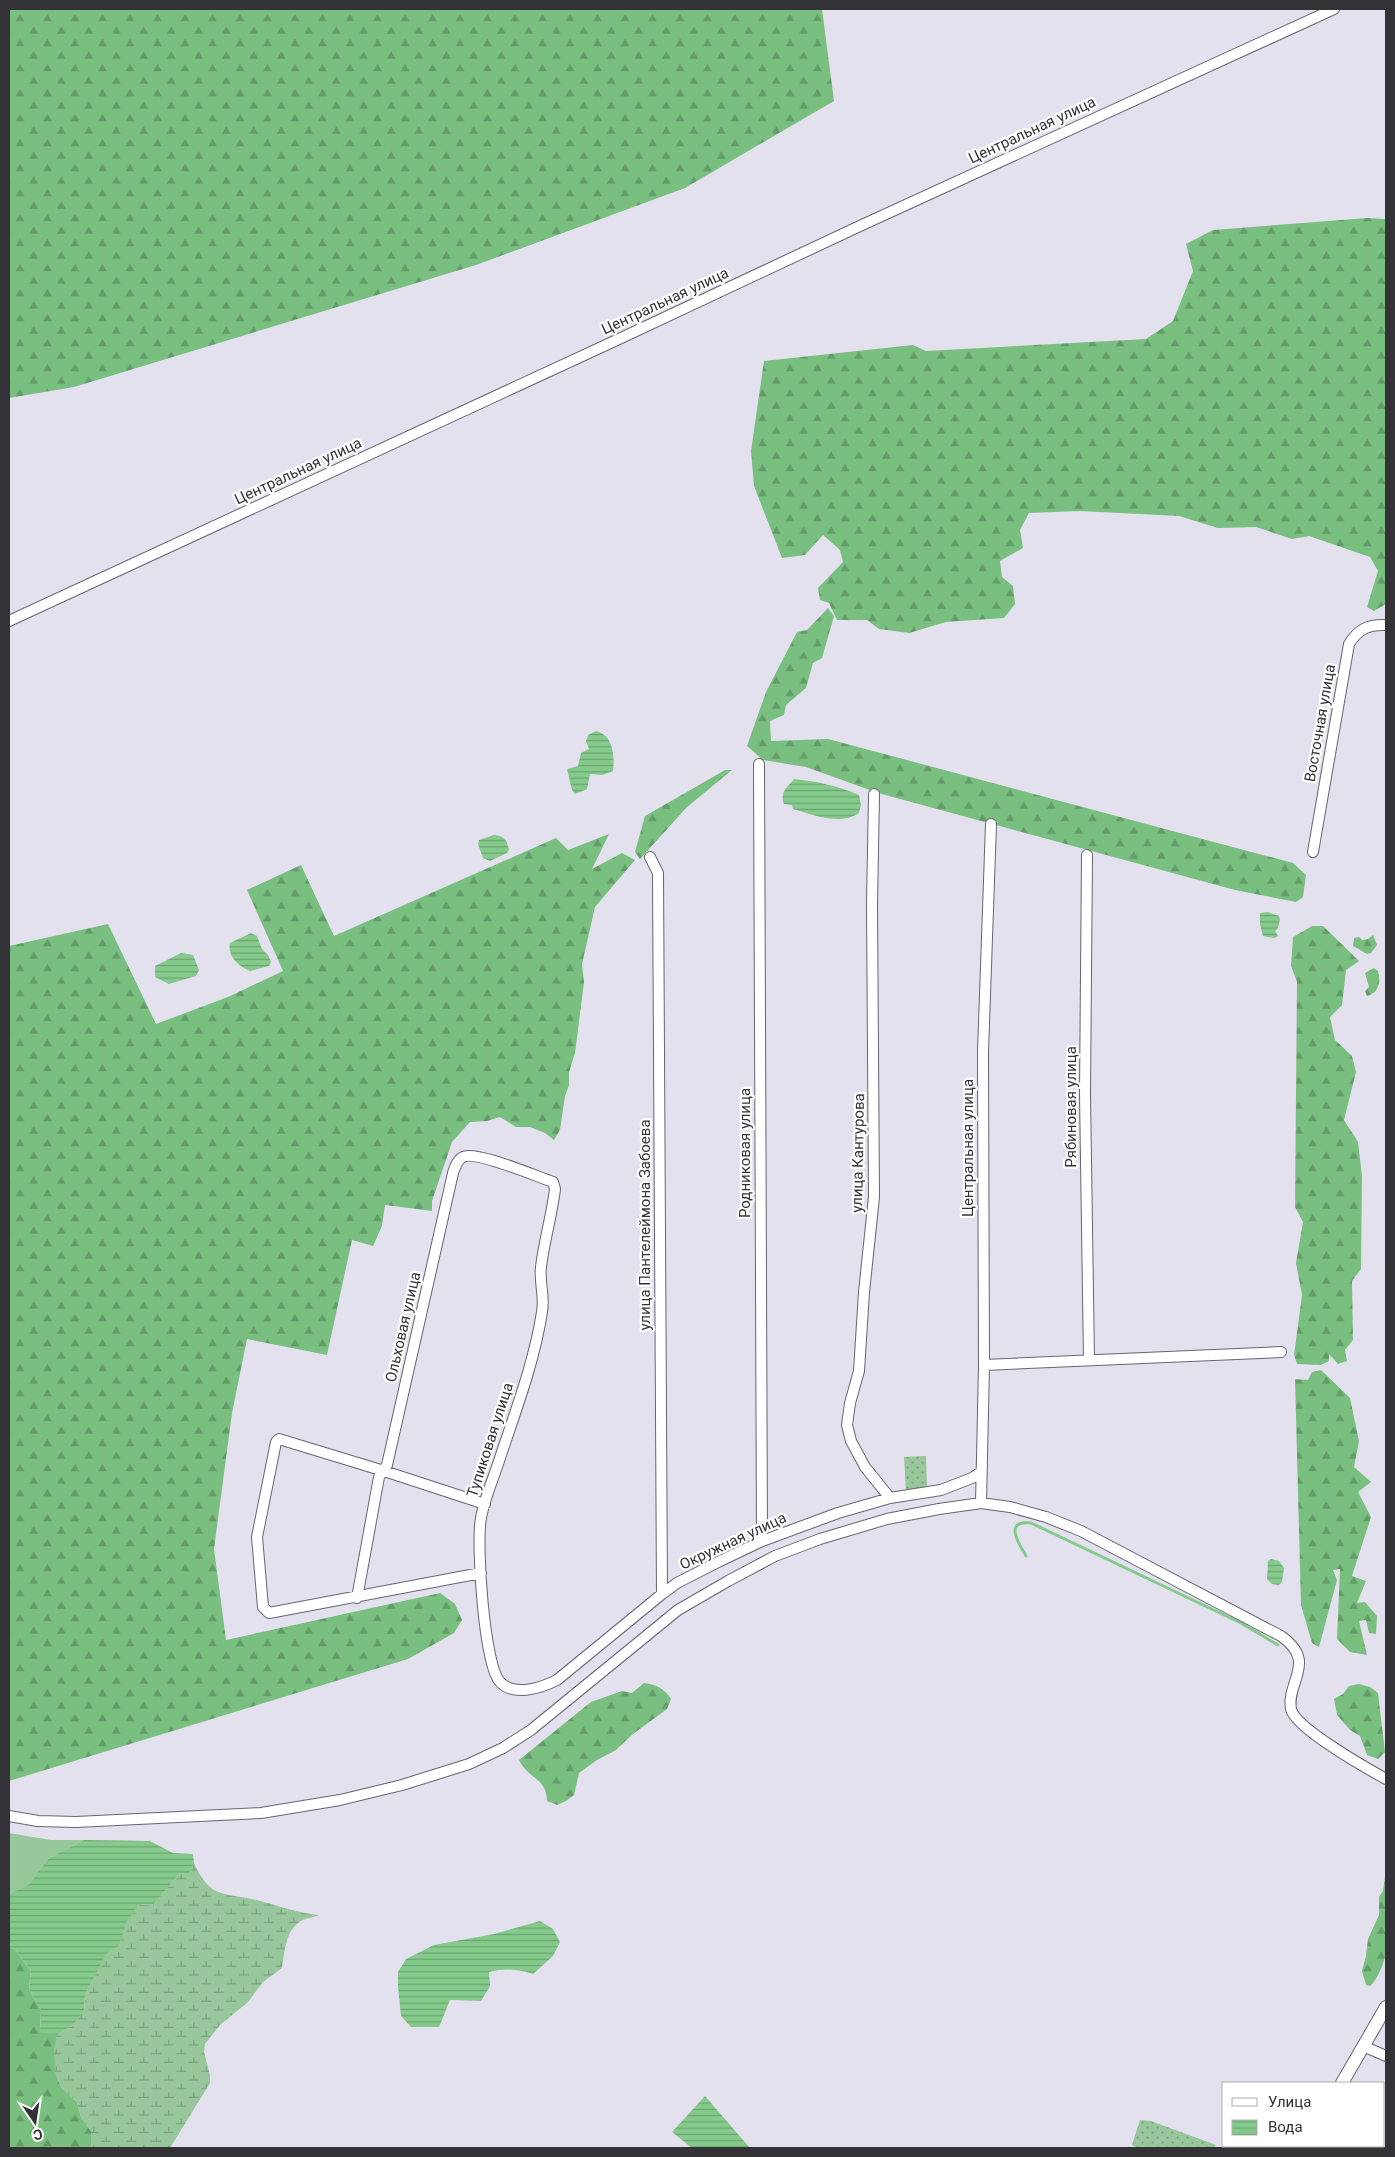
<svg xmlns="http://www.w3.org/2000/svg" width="1395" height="2157" font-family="Roboto,sans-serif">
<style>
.grass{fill:#97c79a}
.forest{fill:url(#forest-firs)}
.wetland{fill:url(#wetland-marsh)}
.park{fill:url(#park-dots)}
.water{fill:url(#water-rules)}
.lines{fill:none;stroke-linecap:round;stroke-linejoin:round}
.stream{stroke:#84ca8a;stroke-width:3}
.minor-casing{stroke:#686571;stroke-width:12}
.major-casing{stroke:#686571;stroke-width:14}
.minor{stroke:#fff;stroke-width:10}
.major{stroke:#fff;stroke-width:12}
.labels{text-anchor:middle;stroke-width:4.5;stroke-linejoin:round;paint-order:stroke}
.street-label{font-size:15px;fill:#333237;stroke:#fff}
</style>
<defs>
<pattern id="forest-firs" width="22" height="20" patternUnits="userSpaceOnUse" patternTransform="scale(1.25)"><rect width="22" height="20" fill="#79bf7f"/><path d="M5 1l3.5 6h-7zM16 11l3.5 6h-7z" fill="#649c69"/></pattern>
<pattern id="wetland-marsh" width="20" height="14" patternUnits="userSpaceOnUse" patternTransform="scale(1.25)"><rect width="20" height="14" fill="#97c79a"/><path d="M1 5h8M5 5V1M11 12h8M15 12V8" fill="none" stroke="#7ca27e"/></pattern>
<pattern id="park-dots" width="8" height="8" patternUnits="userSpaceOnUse" patternTransform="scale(1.25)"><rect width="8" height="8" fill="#97c79a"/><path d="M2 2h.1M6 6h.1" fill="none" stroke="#7ca27e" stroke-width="1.8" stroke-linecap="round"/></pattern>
<pattern id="water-rules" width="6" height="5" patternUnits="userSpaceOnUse" patternTransform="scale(1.25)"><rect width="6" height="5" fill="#84ca8a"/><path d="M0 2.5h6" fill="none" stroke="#6da572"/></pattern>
</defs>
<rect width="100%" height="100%" fill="#e4e1ef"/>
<!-- grass -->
<path class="grass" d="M 9,1833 L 51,1840 L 84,1840 L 49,1858 L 29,1884 L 9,1894 Z"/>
<!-- forest -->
<path class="forest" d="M 9,9 L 822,9 L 834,101 L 685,188 L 476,265 L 74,387 L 9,398 Z
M 1367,218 L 1386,219 L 1386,604 L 1374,611 L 1367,607 L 1378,571 L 1370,557 L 1309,536 L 1292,539 L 1256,527 L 1218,528 L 1179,516 L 1080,511 L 1029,513 L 1020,530 L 1023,548 L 1000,561 L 1002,577 L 1013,586 L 1015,604 L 1004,618 L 946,622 L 909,633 L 879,629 L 867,620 L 837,620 L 829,603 L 820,600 L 818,588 L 843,562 L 840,550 L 823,535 L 805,555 L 782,558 L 754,486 L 751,451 L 764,361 L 913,345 L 926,351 L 1146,339 L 1173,321 L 1193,271 L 1186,244 L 1213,230 Z
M 828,608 L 834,616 L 822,658 L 813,663 L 806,688 L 786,705 L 784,715 L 770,721 L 771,741 L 828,739 L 1293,863 L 1306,875 L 1303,897 L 1296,902 L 1235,890 L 878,793 L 806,767 L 763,760 L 747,746 L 766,692 L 797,632 L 807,630 Z
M 725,770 L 732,770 L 687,807 L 640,859 L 635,852 L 645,816 Z
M 609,834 L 592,869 L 622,853 L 635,860 L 595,907 L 582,964 L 584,982 L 575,1053 L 569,1072 L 569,1085 L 565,1096 L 560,1130 L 554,1140 L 545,1133 L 530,1127 L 516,1127 L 500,1117 L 487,1121 L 470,1122 L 452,1142 L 432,1201 L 432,1211 L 385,1205 L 382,1226 L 373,1246 L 352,1240 L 327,1355 L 247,1339 L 232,1413 L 214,1549 L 226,1640 L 440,1593 L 455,1604 L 462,1620 L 454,1633 L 408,1659 L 9,1781 L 9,946 L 108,924 L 156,1024 L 228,997 L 283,971 L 247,890 L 301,865 L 334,936 L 556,838 L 568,850 Z
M 1312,926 L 1323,926 L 1359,961 L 1346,970 L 1342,1005 L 1330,1017 L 1335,1040 L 1352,1056 L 1356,1072 L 1344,1120 L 1358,1142 L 1362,1176 L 1361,1269 L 1352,1281 L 1353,1340 L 1345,1350 L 1347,1361 L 1338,1364 L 1329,1354 L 1329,1361 L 1321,1365 L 1297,1364 L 1294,1355 L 1302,1295 L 1296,1263 L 1303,1222 L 1295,1207 L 1297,982 L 1291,966 L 1293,937 Z
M 1373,935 L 1377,945 L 1371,953 L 1367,954 L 1353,946 L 1354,938 L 1359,937 L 1362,940 L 1368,939 Z
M 1374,968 L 1378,971 C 1381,982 1379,993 1367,996 L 1365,991 L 1369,987 L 1365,973 Z
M 1321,1370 L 1350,1398 L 1359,1441 L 1354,1467 L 1371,1482 L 1358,1492 L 1371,1517 L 1352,1576 L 1366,1581 L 1357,1603 L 1365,1602 L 1377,1616 L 1376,1634 L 1369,1633 L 1366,1620 L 1359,1621 L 1367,1655 L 1350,1652 L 1337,1639 L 1340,1569 L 1333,1570 L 1337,1580 L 1319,1647 L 1312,1643 L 1301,1605 L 1295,1379 L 1308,1380 L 1312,1372 Z
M 644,1683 C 657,1685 664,1688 671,1699 L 667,1709 L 633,1734 L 616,1750 L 597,1760 L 579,1773 L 574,1795 L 566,1801 L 557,1805 L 547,1801 C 547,1778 528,1779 519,1760 L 591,1702 L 622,1691 L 632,1693 Z
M 1359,1684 L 1370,1687 L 1378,1693 L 1385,1752 L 1378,1759 L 1367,1755 L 1360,1736 L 1350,1730 L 1337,1715 L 1334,1699 L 1343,1694 L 1349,1686 Z
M 1385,1877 C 1388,1884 1388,1941 1386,1952 C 1385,1961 1377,1981 1370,1986 L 1366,1985 L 1362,1971 L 1366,1956 L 1368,1939 L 1379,1915 L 1379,1897 L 1383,1891 Z
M 9,1946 L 16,1951 L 31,1971 L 29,1989 L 41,2010 L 40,2031 L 57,2035 L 55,2064 L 61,2087 L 77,2102 L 81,2117 L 91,2131 L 91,2148 L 9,2148 Z"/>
<!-- wetland -->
<path class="wetland" d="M 194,1863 C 198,1873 205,1884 214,1890 C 225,1896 240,1896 252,1899 C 275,1904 296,1913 319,1915 C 313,1918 306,1918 301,1921 C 285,1931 285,1951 282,1968 L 263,1982 L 248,2002 L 220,2025 L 205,2044 L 204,2052 L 210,2075 L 210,2083 L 170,2148 L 91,2148 L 91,2131 L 81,2117 L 77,2102 L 61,2087 L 57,2079 L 55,2071 L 54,2049 L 57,2035 L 74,2024 L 84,2010 L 85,1994 L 107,1952 L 119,1946 L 127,1920 L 139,1905 L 154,1904 L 180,1873 L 188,1875 Z"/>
<!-- park -->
<path class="park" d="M 926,1456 L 927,1489 L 906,1492 L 904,1457 Z
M 1140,2120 L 1151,2121 L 1216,2145 L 1214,2148 L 1138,2148 L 1132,2145 Z"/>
<!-- water -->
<path class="water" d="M 596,731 C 613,735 615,756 613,771 L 602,775 L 590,774 L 587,789 L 575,794 L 572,790 L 567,769 L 578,766 L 581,753 L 589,749 L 586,741 L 588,735 Z
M 794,779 C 816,781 838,786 859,795 L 861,805 L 859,813 C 840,826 814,815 793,809 L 792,805 L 784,804 C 779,792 788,787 794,779 Z
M 494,835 C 504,836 507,840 509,850 L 507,853 L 490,861 L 483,858 L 478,844 L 479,840 Z
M 1268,912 L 1279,916 L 1280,919 L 1278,928 L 1275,931 L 1278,936 L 1274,938 L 1263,936 L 1260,924 L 1260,913 Z
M 251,933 L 257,936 L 262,949 L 268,955 L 271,962 L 269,966 L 250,971 C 239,967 227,956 230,943 Z
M 181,953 L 193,955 L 199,970 L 196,976 L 169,984 L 155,977 L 155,966 Z
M 1271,1559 L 1279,1561 L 1284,1568 L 1282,1582 L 1279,1585 L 1272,1584 L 1267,1579 L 1268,1561 Z
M 84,1840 L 150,1841 L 173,1853 L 193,1854 L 194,1863 L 188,1875 L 180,1873 L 154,1904 L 139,1905 L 127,1921 L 119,1946 L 107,1953 L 85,1994 L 84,2010 L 74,2024 L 57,2035 L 40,2032 L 41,2010 L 29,1989 L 31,1971 L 16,1951 L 9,1946 L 9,1894 L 29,1884 L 49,1858 Z
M 540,1921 L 553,1929 L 560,1942 L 553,1956 L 533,1974 C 517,1969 505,1968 489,1972 L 490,1986 L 481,2001 L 450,2000 L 439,2027 L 411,2027 L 401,2016 L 398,1987 L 398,1972 L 406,1959 L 434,1945 L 494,1934 Z
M 705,2096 L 750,2148 L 692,2148 L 672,2132 Z"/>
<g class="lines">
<!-- stream -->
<path class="stream" d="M 1026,1556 C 1019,1544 1003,1520 1031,1523 L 1241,1623 L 1278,1645"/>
<defs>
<path id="minor" d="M 9,621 L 619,339 L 862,225 L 1334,9
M 759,764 L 762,1541
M 874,794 L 872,905 L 874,1197 L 864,1292 L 859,1371 L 850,1403 L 847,1425 L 851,1441 L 865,1467 L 890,1498
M 1313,852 L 1349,644 C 1358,629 1369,624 1386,625
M 1087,855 L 1085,1094 L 1089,1360
M 650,857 L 658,873 L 662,1594
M 984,1365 L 1281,1352
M 981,1503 L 984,1365 L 983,1052 L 991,824
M 481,1573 L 269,1613 L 263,1607 L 257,1537 L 276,1442 L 279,1439 L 384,1471 L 485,1504
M 357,1598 L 379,1477 L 387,1465 L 453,1173 C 455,1167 457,1160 463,1157 C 475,1150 538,1177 553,1182 L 555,1189 C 552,1215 544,1241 541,1267 C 539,1282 545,1297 542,1312 C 534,1364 514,1415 498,1464 C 492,1482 484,1500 481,1518 C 476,1543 484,1665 500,1682 C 514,1697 541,1688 557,1680 L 662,1594 L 677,1583 L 718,1562 L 762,1541 L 838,1513 L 890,1498 L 941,1490 L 972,1478 L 981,1472
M 9,1816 L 38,1821 L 76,1822 L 261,1813 L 340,1800 L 402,1785 L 469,1764 L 503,1748 L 531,1730 L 678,1610 L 728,1581 L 775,1556 L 820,1539 L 887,1519 L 939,1509 L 981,1503 L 1010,1507 L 1046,1517 L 1081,1531 L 1281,1636 C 1318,1662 1286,1682 1291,1709 C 1295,1728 1368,1769 1386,1779
M 1363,2046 L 1386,2056"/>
<path id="major" d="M 1342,2083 L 1386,2007
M 1299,2148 L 1301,2146
M 1312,2148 L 1313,2146"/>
</defs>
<!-- minor casing -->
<use href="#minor" class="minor-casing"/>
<!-- major casing -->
<use href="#major" class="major-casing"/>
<!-- minor -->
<use href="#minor" class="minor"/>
<!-- major -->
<use href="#major" class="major"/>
</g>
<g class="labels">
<!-- street labels -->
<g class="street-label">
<text transform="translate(1032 130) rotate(-25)" y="5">Центральная улица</text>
<text transform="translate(665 301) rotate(-25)" y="5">Центральная улица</text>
<text transform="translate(298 471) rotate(-25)" y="5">Центральная улица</text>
<text transform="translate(1320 723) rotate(-80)" y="5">Восточная улица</text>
<text transform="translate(1071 1107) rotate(-90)" y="5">Рябиновая улица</text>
<text transform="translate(968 1148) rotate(-90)" y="5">Центральная улица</text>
<text transform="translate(745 1153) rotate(-90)" y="5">Родниковая улица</text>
<text transform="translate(858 1153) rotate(-89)" y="5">улица Кантурова</text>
<text transform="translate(645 1225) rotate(-90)" y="5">улица Пантелеймона Забоева</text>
<text transform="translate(403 1327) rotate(-77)" y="5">Ольховая улица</text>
<text transform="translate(490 1440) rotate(-72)" y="5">Тупиковая улица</text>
<text transform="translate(733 1541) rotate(-25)" y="5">Окружная улица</text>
</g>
</g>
<!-- border -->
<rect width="1395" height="2157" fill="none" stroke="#333237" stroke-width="20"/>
<!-- legend -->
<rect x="1222" y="2082" width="162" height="65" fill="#ffffff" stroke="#adadaf"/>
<rect x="1232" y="2098" width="25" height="8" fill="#ffffff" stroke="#adadaf"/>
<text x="1268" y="2107" font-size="15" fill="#333237">Улица</text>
<rect x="1232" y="2120" width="25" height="15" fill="url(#water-rules)" stroke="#adadaf"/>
<text x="1268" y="2132" font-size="15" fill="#333237">Вода</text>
<!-- north arrow -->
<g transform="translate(35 2122) rotate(167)" stroke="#ffffff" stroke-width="4" paint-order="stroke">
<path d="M0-4L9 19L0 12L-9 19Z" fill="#333237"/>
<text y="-8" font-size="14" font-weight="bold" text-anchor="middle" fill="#333237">С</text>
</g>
</svg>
